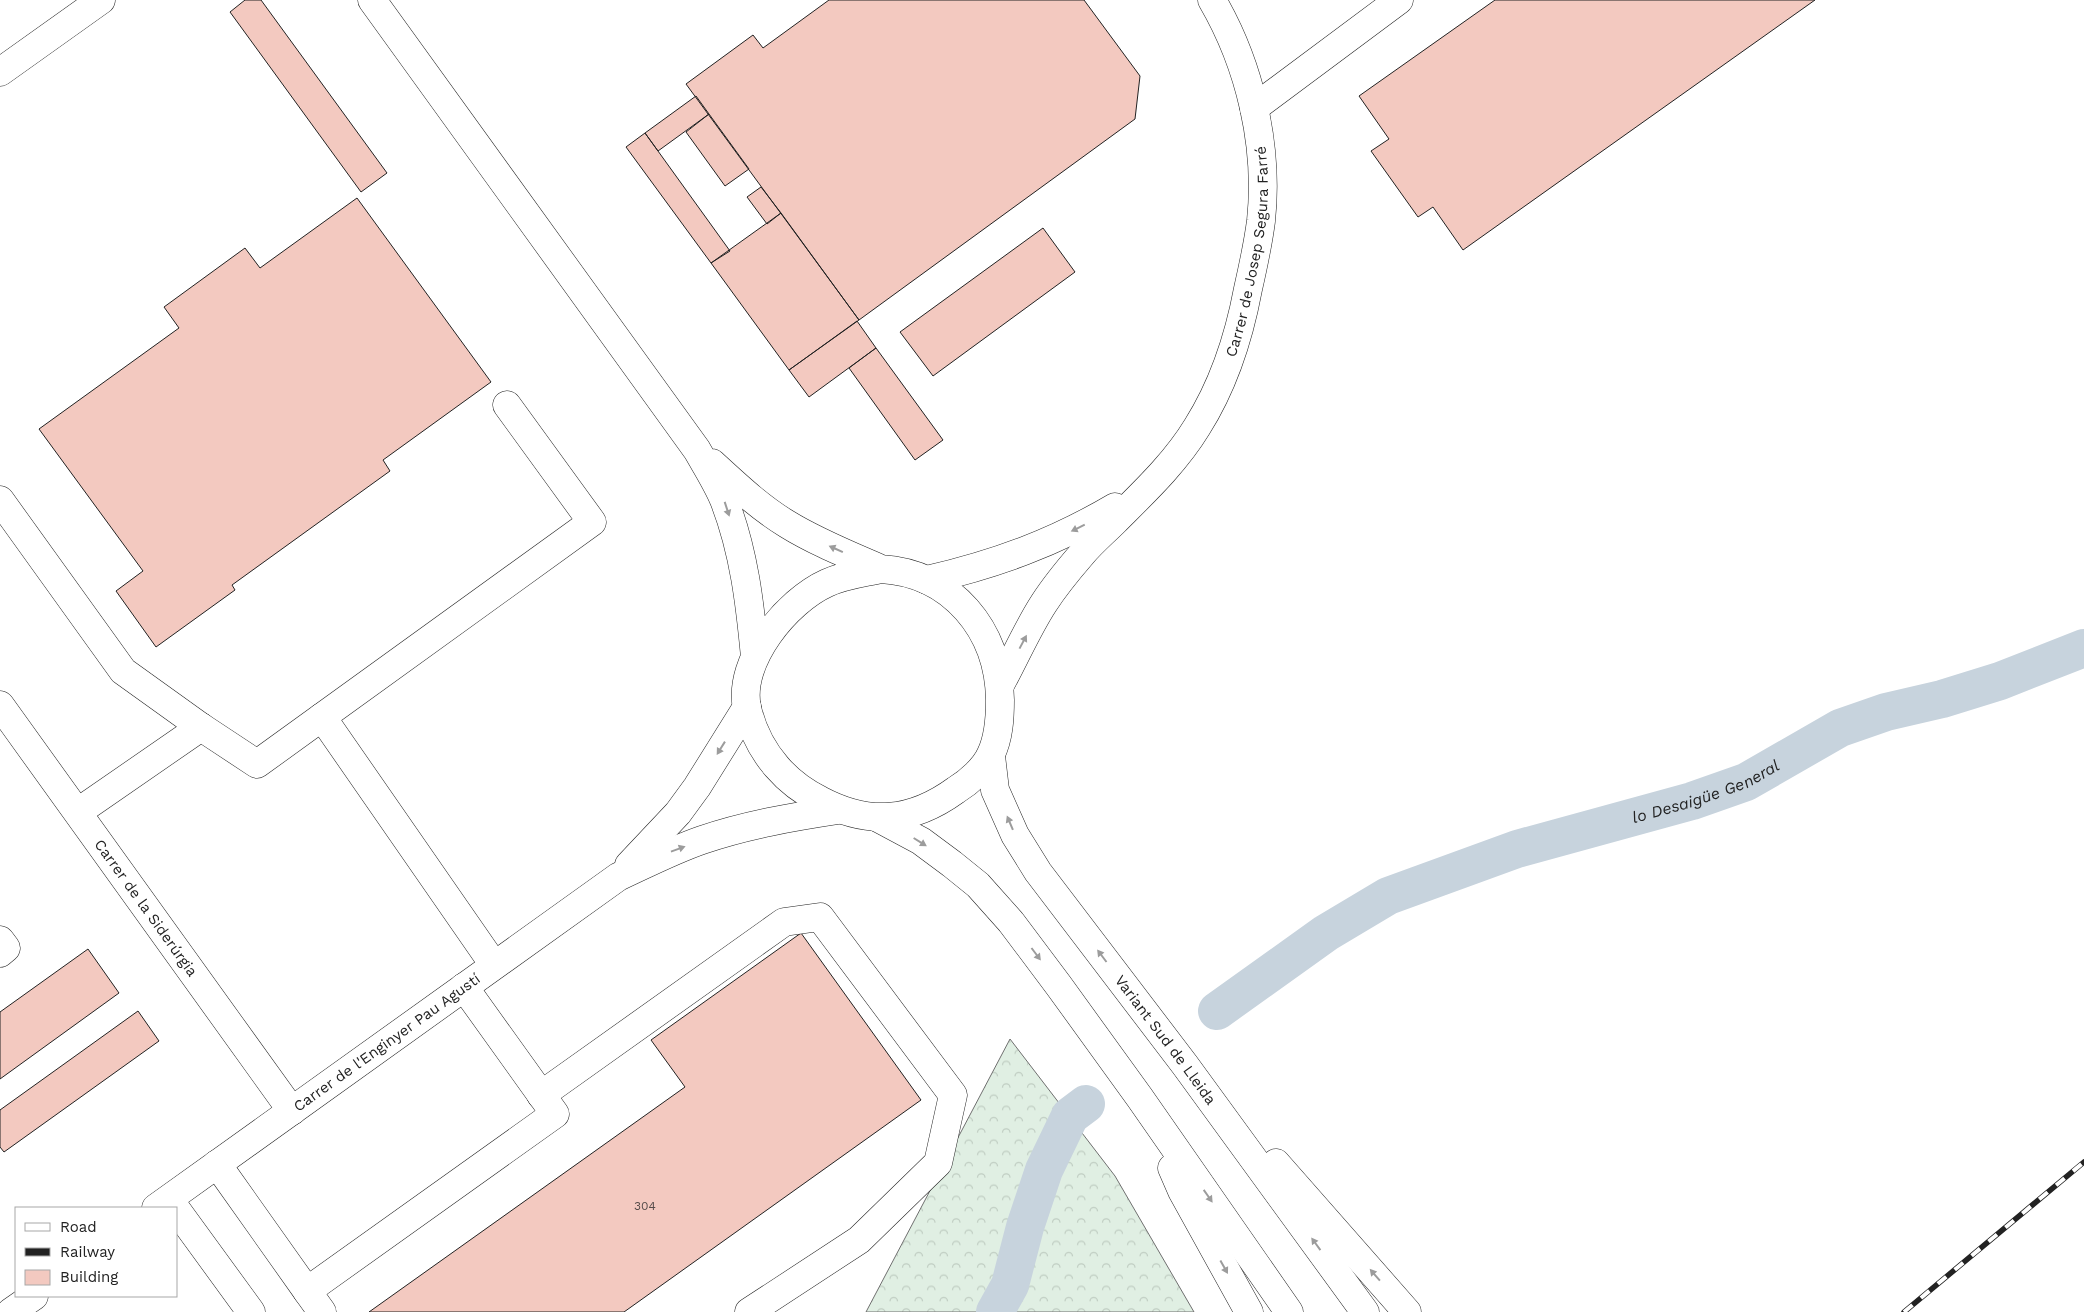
<svg xmlns="http://www.w3.org/2000/svg" width="2084" height="1312" font-family="'Work Sans',sans-serif">
<style>
.forest{fill:url(#forest-crowns);stroke:#6f6f6f}
.lines{fill:none;stroke-linecap:round;stroke-linejoin:round}
.canal{stroke:#c7d3dd;stroke-width:38}
.building{fill:#f3c9c0;stroke:#222}
.minor-casing{stroke:#222;stroke-width:29}
.major-casing{stroke:#222;stroke-width:29}
.highway-casing{stroke:#222;stroke-width:29}
.minor{stroke:#fff;stroke-width:28}
.major{stroke:#fff;stroke-width:28}
.highway{stroke:#fff;stroke-width:28}
.rail-casing{stroke:#222;stroke-width:5.5}
.rail{stroke:#fff;stroke-width:4;stroke-dasharray:11;stroke-linecap:butt}
.oneway{fill:#9c9c9c}
.labels{text-anchor:middle;stroke-width:4;stroke-linejoin:round;paint-order:stroke}
.number-label{font-size:12px;fill:#564c4a}
.street-label{font-size:15px;fill:#222;stroke:#fff}
.water-label{font-size:16px;font-style:italic;fill:#222;stroke:#fff}
</style>
<defs>
<pattern id="forest-crowns" width="20" height="18" patternUnits="userSpaceOnUse" patternTransform="scale(1.25)"><rect width="20" height="18" fill="#e0efe3"/><path d="M2 6a3 3 0 1 1 6 0M12 15a3 3 0 1 1 6 0" fill="none" stroke="#c0cdc2"/></pattern>
</defs>
<rect width="100%" height="100%" fill="#fff"/>
<!-- forest -->
<path class="forest" d="M 1010,1039 L 1115,1176 L 1194,1312 L 866,1312 Z"/>
<g class="lines">
<!-- canal -->
<g class="canal">
<path id="s1" d="M 1217,1011 L 1326,933 L 1388,896 L 1517,849 L 1692,801 L 1746,782 L 1840,728 L 1886,712 L 1942,699 L 2000,681 L 2084,648"/>
<path d="M 995,1312 L 1010,1285 L 1025,1227 L 1044,1170 L 1070,1116 L 1086,1104"/>
</g>
</g>
<!-- building -->
<path class="building" d="M 245,0 L 261,0 L 387,173 L 361,192 L 230,12 Z
M 829,0 L 1084,0 L 1140,76 L 1135,119 L 859,320 L 686,84 L 753,35 L 763,48 Z
M 1495,0 L 1815,0 L 1463,250 L 1433,207 L 1418,217 L 1371,151 L 1389,139 L 1359,96 Z
M 696,96 L 709,114 L 658,151 L 645,133 Z
M 709,114 L 749,169 L 725,186 L 686,132 Z
M 645,133 L 730,251 L 711,263 L 626,147 Z
M 761,187 L 781,213 L 767,224 L 747,197 Z
M 357,198 L 491,382 L 383,460 L 390,471 L 232,585 L 235,590 L 156,647 L 116,591 L 143,571 L 39,429 L 179,328 L 164,307 L 245,248 L 260,268 Z
M 781,213 L 859,320 L 789,370 L 711,263 Z
M 1043,228 L 1075,272 L 933,376 L 900,332 Z
M 857,321 L 876,348 L 809,397 L 789,370 Z
M 876,348 L 943,440 L 915,460 L 849,368 Z
M 801,933 L 921,1100 L 624,1312 L 369,1312 L 685,1087 L 651,1040 Z
M 88,949 L 119,993 L 0,1079 L 0,1012 Z
M 138,1011 L 159,1041 L 4,1152 L 0,1147 L 0,1110 Z"/>
<g class="lines">
<defs>
<g id="minor">
<path d="M 0,72 L 101,0"/>
<path d="M 1254,108 L 1399,0"/>
<path d="M 0,500 L 123,671 L 201,727 L 257,764 L 322,717 L 494,965"/>
<path d="M 927,580 C 996,564 1054,543 1115,507"/>
<path id="s2" d="M 1000,685 C 1015,658 1027,629 1044,603 C 1055,586 1069,569 1082,554 C 1092,542 1104,532 1115,521 C 1144,492 1175,463 1197,427 C 1223,386 1239,337 1248,289 C 1253,267 1258,244 1261,221 C 1269,146 1250,65 1212,0"/>
<path id="s3" d="M 0,705 L 292,1111"/>
<path d="M 322,717 L 592,522 L 507,405"/>
<path d="M 78,812 L 201,727"/>
<path d="M 629,865 L 678,813 L 697,787 L 747,707"/>
<path d="M 0,940 L 6,948 L 0,953"/>
<path d="M 541,1095 L 784,922 L 820,917 L 953,1095 L 938,1163 L 859,1240 L 749,1312"/>
<path d="M 217,1164 L 307,1291"/>
<path id="s4" d="M 156,1208 L 618,877 C 646,864 673,850 702,840 C 746,825 792,817 838,810"/>
<path d="M 176,1209 L 251,1312"/>
<path d="M 11,1312 L 34,1296"/>
<path d="M 322,1312 L 307,1291 L 555,1114 L 464,987"/>
</g>
<path id="major" d="M 372,0 L 697,450 C 706,466 717,483 724,500 C 744,551 750,604 755,657
M 712,463 C 736,485 759,507 787,524 C 816,542 849,555 881,569
M 881,569 C 952,573 999,630 1000,700 C 1000,718 999,737 991,754 C 985,768 969,782 956,790 C 912,822 869,826 820,800 C 804,792 789,781 777,767 C 763,751 752,729 747,708 C 737,661 787,601 827,583 C 844,575 863,573 881,569 Z"/>
<g id="highway">
<path id="s5" d="M 991,756 L 995,790 L 1015,835 L 1038,872 L 1185,1065 L 1365,1312"/>
<path d="M 878,818 L 921,841 L 952,864 L 978,885 L 1011,922 L 1059,986 L 1140,1098 L 1289,1312"/>
<path d="M 1276,1163 L 1407,1312"/>
<path d="M 1172,1168 L 1182,1191 L 1249,1312"/>
</g>
</defs>
<!-- minor casing -->
<use href="#minor" class="minor-casing"/>
<!-- major casing -->
<use href="#major" class="major-casing"/>
<!-- highway casing -->
<use href="#highway" class="highway-casing"/>
<!-- minor -->
<use href="#minor" class="minor"/>
<!-- major -->
<use href="#major" class="major"/>
<!-- highway -->
<use href="#highway" class="highway"/>
<defs>
<path id="rail" d="M 1904,1312 L 2084,1162"/>
</defs>
<!-- rail casing -->
<use href="#rail" class="rail-casing"/>
<!-- rail -->
<use href="#rail" class="rail"/>
</g>
<!-- one-way arrows -->
<defs><path id="oneway-solid" d="M-6-.8H1V-3.2L6.5 0L1 3.2V.8H-6Z" transform="scale(1.25)"/></defs>
<g class="oneway">
<use href="#oneway-solid" transform="translate(727 509) rotate(72)"/>
<use href="#oneway-solid" transform="translate(1078 528) rotate(154)"/>
<use href="#oneway-solid" transform="translate(836 549) rotate(-156)"/>
<use href="#oneway-solid" transform="translate(1023 642) rotate(-62)"/>
<use href="#oneway-solid" transform="translate(721 748) rotate(122)"/>
<use href="#oneway-solid" transform="translate(1010 823) rotate(-113)"/>
<use href="#oneway-solid" transform="translate(920 842) rotate(32)"/>
<use href="#oneway-solid" transform="translate(678 849) rotate(-20)"/>
<use href="#oneway-solid" transform="translate(1036 954) rotate(53)"/>
<use href="#oneway-solid" transform="translate(1102 956) rotate(-127)"/>
<use href="#oneway-solid" transform="translate(1208 1196) rotate(55)"/>
<use href="#oneway-solid" transform="translate(1316 1244) rotate(-126)"/>
<use href="#oneway-solid" transform="translate(1224 1267) rotate(61)"/>
<use href="#oneway-solid" transform="translate(1375 1275) rotate(-131)"/>
</g>
<g class="labels">
<!-- number labels -->
<g class="number-label">
<text x="645" y="1210">304</text>
</g>
<!-- street labels -->
<g class="street-label">
<text dy="5" stroke="none"><textPath href="#s2" startOffset="512">Carrer de Josep Segura Farré</textPath></text>
<text dy="5" stroke="none"><textPath href="#s3" startOffset="250">Carrer de la Siderúrgia</textPath></text>
<text dy="5" stroke="none"><textPath href="#s5" startOffset="338">Variant Sud de Lleida</textPath></text>
<text dy="5" stroke="none"><textPath href="#s4" startOffset="284">Carrer de l'Enginyer Pau Agustí</textPath></text>
</g>
<!-- water labels -->
<g class="water-label">
<text dy="6" stroke="none"><textPath href="#s1" startOffset="541">lo Desaigüe General</textPath></text>
</g>
</g>
<!-- legend -->
<rect x="15" y="1207" width="162" height="90" fill="#ffffff" stroke="#a7a7a7"/>
<rect x="25" y="1223" width="25" height="8" fill="#ffffff" stroke="#a7a7a7"/>
<text x="60" y="1232" font-size="15" fill="#222222">Road</text>
<rect x="25" y="1248" width="25" height="8" fill="#222222" stroke="#a7a7a7"/>
<text x="60" y="1257" font-size="15" fill="#222222">Railway</text>
<rect x="25" y="1270" width="25" height="15" fill="#f3c9c0" stroke="#a7a7a7"/>
<text x="60" y="1282" font-size="15" fill="#222222">Building</text>
</svg>
